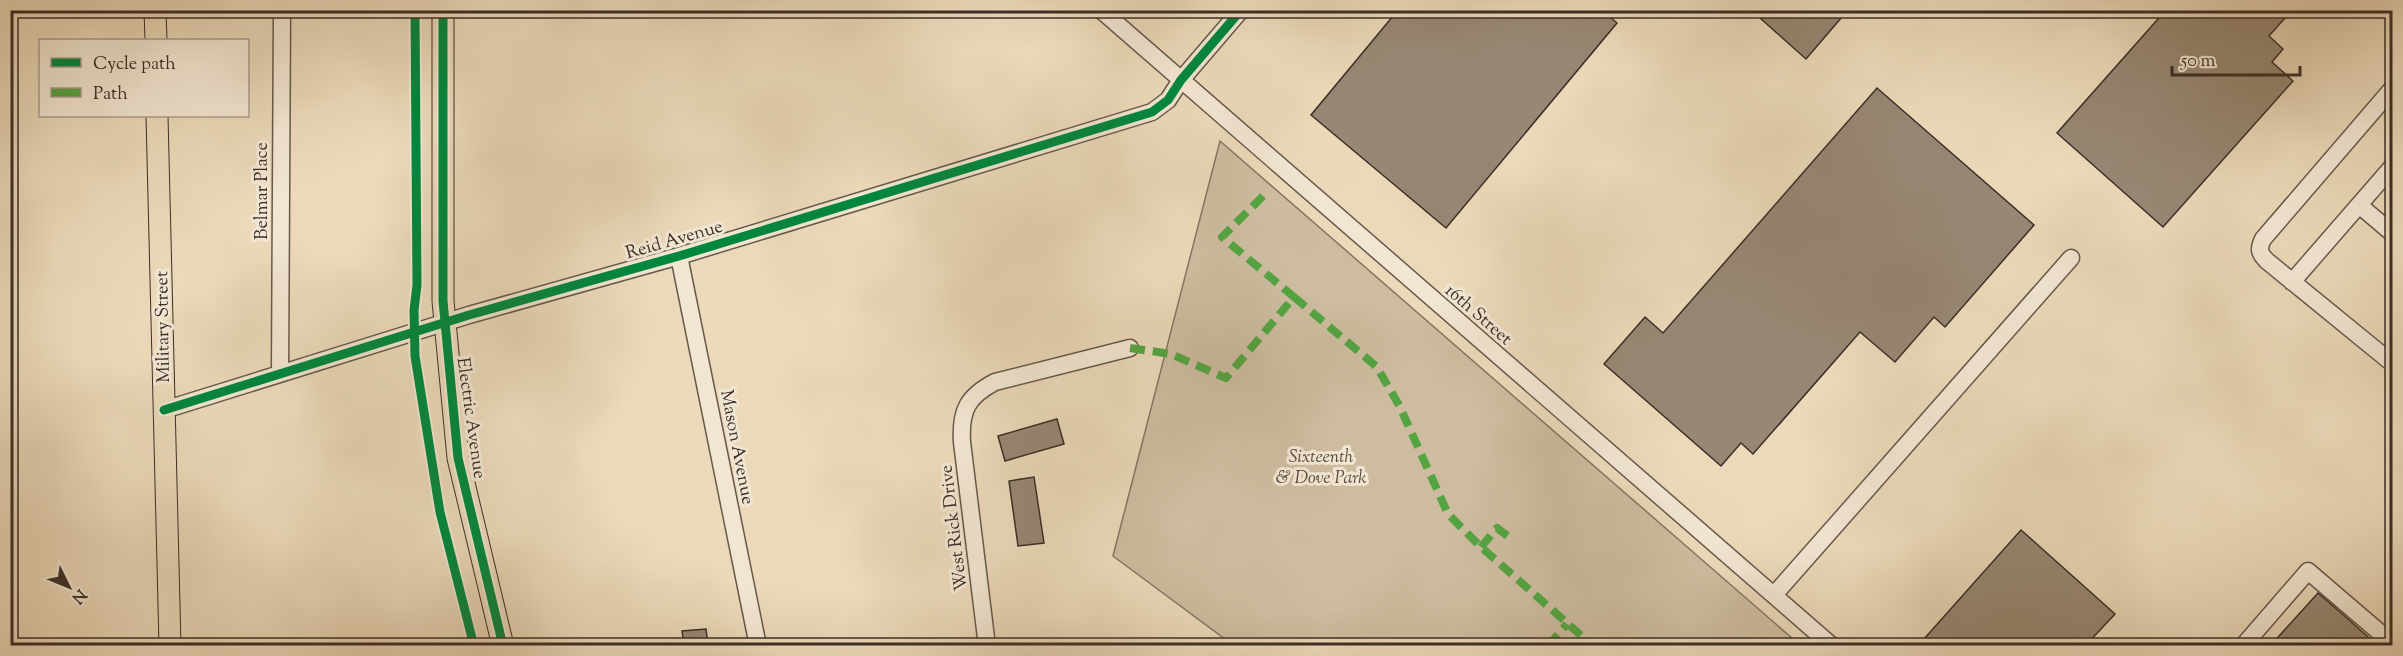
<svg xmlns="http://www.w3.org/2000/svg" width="2403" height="656" font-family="'Sorts Mill Goudy',serif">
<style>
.green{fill:#cdbca0;stroke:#847564;stroke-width:1.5}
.building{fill:#978773;stroke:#3b2e28;stroke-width:1.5}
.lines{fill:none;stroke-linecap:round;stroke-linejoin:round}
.minor-casing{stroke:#67594c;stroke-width:19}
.major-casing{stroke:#3b2e28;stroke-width:23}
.minor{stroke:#f2e6d2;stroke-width:16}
.major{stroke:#ebd9b9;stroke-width:21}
.quiet{stroke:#54a442;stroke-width:8;stroke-dasharray:15 8;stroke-linecap:butt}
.cycleway-casing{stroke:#f2e6d2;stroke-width:13}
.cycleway{stroke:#00873e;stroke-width:9}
.labels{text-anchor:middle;stroke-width:6;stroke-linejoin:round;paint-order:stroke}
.street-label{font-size:18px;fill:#3b2e28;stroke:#f2e6d2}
.park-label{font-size:18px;font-style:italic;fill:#584a40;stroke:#f2e6d2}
</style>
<rect width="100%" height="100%" fill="#ebd9b9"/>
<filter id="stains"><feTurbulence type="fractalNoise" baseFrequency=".00333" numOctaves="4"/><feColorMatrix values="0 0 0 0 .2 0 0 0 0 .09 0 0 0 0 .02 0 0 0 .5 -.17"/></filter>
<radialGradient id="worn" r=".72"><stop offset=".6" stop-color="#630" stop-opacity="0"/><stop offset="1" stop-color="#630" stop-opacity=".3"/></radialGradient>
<!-- green -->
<path class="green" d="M 1220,141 L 1800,645 L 1233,645 L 1113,556 Z"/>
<!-- building -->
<path class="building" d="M 1398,10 L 1602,10 L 1617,23 L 1446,228 L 1311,115 Z
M 1751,10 L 1848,10 L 1806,59 Z
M 2166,10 L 2292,10 L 2269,36 L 2283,49 L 2272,62 L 2293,81 L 2163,227 L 2057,133 Z
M 1877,88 L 2034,225 L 1945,327 L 1934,317 L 1895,362 L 1860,332 L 1753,454 L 1741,443 L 1721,466 L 1604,364 L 1645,317 L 1663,333 Z
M 1057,419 L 1064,444 L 1005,461 L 998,436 Z
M 1034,477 L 1044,543 L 1018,546 L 1009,481 Z
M 2021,530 L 2115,614 L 2086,645 L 1932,645 L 1924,639 Z
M 2318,593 L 2348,619 L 2377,645 L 2271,645 Z
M 706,629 L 708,645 L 684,645 L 682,631 Z"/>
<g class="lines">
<defs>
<path id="minor" d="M 1101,10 L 1832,646
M 2392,89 L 2263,239 C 2258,249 2259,253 2267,261 L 2392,363
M 2359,205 L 2392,233
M 679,256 L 758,646
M 2292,282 L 2392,167
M 280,373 L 282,10
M 164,410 L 469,315 L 679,256 L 1152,112 L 1168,100 L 1181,80 L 1241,10
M 1774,595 L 2071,258
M 987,646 L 962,442 C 960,410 968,396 995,382 L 1130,348
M 2243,646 L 2308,571 L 2392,643"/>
<path id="major" d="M 155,10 L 156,40
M 443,10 L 443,301 L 458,458 L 503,646
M 157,116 L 170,646"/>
</defs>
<!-- minor casing -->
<use href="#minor" class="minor-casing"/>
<!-- major casing -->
<use href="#major" class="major-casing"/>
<!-- minor -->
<use href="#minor" class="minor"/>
<!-- major -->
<use href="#major" class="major"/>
<!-- quiet -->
<path class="quiet" d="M 1263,196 L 1222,237 L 1294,297
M 1130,348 L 1171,354 L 1226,378 L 1294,297 L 1377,367 L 1400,407 L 1448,514 L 1481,547 L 1593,646
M 1481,547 L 1497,528 L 1509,537
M 1548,646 L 1567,624"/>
<defs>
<path id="cycleway" d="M 415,10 L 417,285 L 414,310 L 415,356 L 440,512 L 474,646
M 443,10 L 443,301 L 458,458 L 503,646
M 164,410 L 469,315 L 679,256 L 1152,112 L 1168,100 L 1181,80 L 1241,10"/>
</defs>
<!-- cycleway casing -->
<use href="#cycleway" class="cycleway-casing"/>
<!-- cycleway -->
<use href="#cycleway" class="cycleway"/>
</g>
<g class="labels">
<!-- street labels -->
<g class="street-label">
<text transform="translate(261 191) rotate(-90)" y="6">Belmar Place</text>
<text transform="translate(674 239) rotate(-16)" y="6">Reid Avenue</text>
<text transform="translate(1479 314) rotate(41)" y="6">16th Street</text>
<text transform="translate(162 327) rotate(-91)" y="6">Military Street</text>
<text transform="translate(472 418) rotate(82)" y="6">Electric Avenue</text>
<text transform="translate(738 447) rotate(79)" y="6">Mason Avenue</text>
<text transform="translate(953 528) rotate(-97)" y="6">West Rick Drive</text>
</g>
<!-- park labels -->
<g class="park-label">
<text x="1321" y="462">Sixteenth<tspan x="1321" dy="21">&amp; Dove Park</tspan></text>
</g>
</g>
<!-- margin -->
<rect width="2403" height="656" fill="none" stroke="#ebd9b9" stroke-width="36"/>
<rect x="12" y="12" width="2379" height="632" fill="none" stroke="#3b2e28" stroke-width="3"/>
<rect x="18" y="18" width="2367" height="620" fill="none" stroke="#3b2e28" stroke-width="1.5"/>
<!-- legend -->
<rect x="39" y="39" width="210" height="78" fill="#f2e6d2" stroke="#a99c8e" stroke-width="1.5"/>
<rect x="51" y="58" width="30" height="9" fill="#00873e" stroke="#a99c8e" stroke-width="1.5"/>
<text x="93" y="69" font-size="18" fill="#3b2e28">Cycle path</text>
<rect x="51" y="88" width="30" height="9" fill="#54a442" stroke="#a99c8e" stroke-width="1.5"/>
<text x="93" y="99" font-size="18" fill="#3b2e28">Path</text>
<!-- north arrow -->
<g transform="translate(69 587) rotate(133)" stroke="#f2e6d2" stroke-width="4.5" paint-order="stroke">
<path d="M0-4.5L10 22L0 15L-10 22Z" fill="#3b2e28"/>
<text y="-9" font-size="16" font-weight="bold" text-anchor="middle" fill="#3b2e28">N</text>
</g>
<!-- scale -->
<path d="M2172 66v9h128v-9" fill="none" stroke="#3b2e28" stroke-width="3"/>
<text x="2181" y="66" font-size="18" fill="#3b2e28" stroke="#f2e6d2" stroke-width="4.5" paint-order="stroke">50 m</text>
<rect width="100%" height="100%" filter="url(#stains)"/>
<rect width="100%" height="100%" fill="url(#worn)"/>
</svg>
